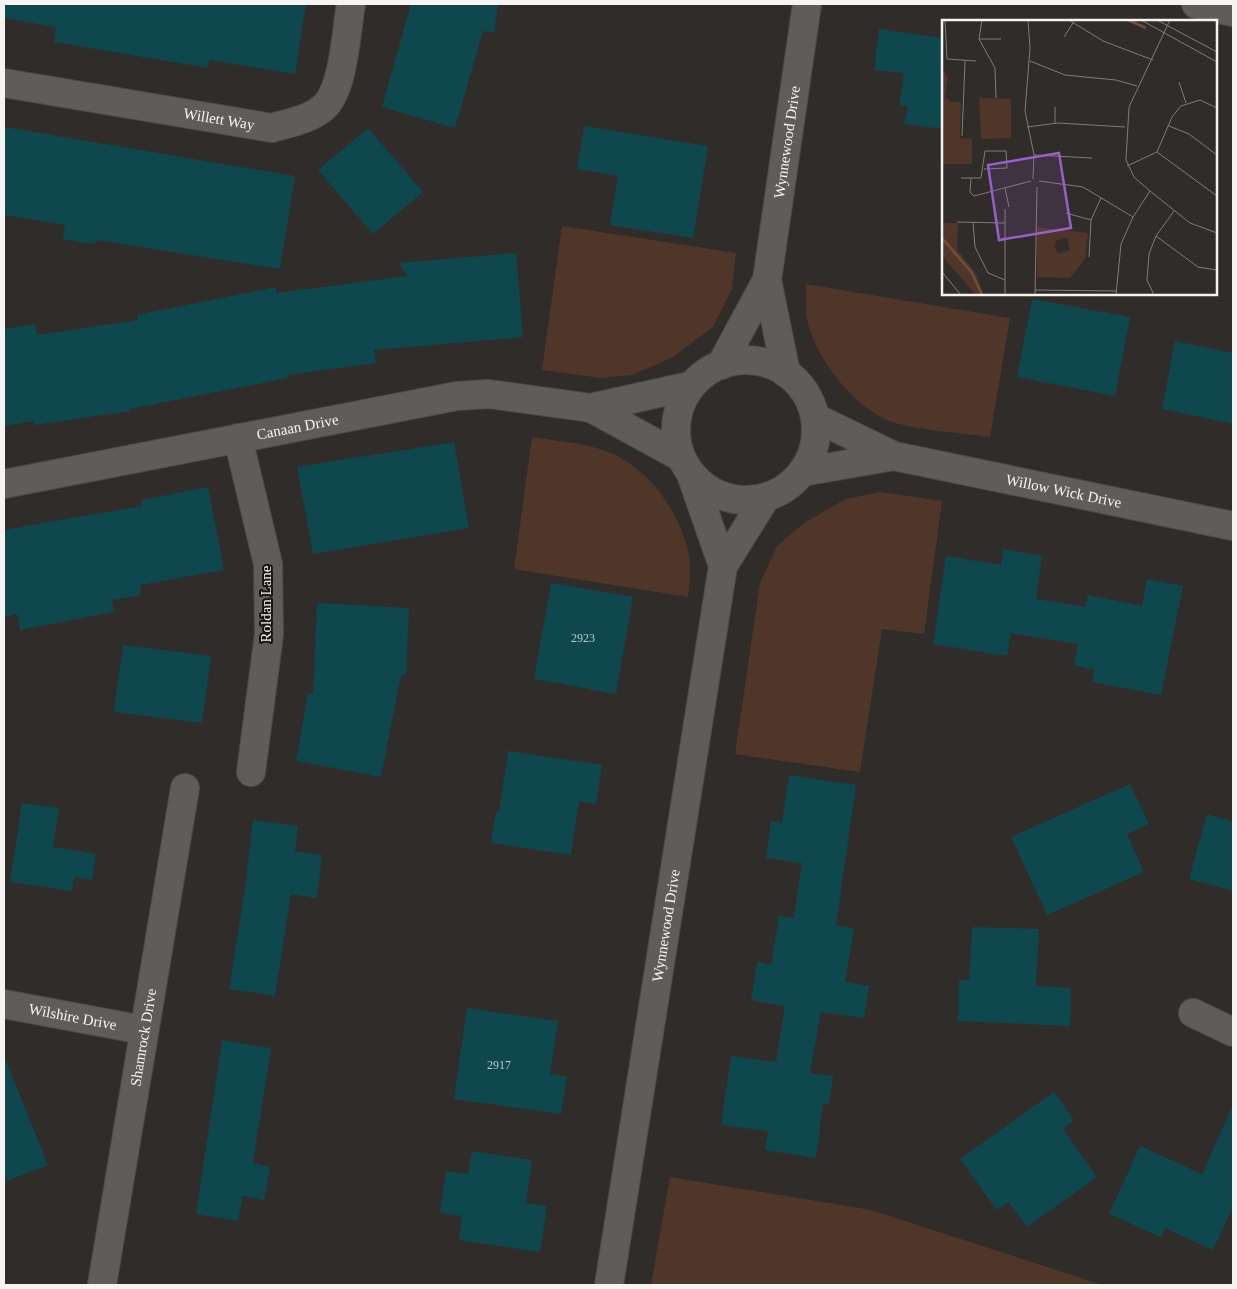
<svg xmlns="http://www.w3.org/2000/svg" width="1237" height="1289" font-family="Georgia,serif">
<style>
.green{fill:#503628}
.building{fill:#0f474f}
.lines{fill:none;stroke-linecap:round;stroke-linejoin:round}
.minor-casing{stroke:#4d4b49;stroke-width:30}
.minor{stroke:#605c59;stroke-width:28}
.labels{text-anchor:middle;stroke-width:4;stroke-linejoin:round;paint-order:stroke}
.number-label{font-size:12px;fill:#bcc9c9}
.street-label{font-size:15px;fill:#f6f4f2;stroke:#171514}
.inset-river{fill:none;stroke:#714e3a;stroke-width:2.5}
.inset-road{fill:none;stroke:#7f7c7a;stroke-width:1}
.view{fill:#9a5ecc;fill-opacity:0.15;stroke:#9a5ecc;stroke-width:2.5}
.inset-edge{fill:none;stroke:#f6f4f2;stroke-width:2.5}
</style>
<rect width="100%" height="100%" fill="#302c2a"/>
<!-- green -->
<path class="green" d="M 562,226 L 736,253 L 732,289 L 713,327 L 673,357 L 632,375 L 601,378 L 542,370 Z
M 806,284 L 1010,318 L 990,437 C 961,433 929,431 899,424 C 858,414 815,359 807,319 C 805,308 806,295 806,284 Z
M 532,437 C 554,441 579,442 600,449 C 646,463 679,509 689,555 C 692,568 689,584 688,597 L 514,569 Z
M 881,492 L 942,501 L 924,634 L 882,629 L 860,772 L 735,754 L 760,583 L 777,546 L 804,523 L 846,499 Z
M 670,1177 L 871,1210 L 1103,1285 L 651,1285 Z"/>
<!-- building -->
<path class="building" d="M 4,4 L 306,4 L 295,74 L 209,60 L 208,68 L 54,42 L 56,27 L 4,18 Z
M 411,4 L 498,4 L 494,33 L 483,31 L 455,128 L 382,107 Z
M 879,29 L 943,38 L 943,129 L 904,124 L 908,107 L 899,105 L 904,73 L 874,70 Z
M 584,126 L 708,146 L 693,238 L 610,225 L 618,176 L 577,169 Z
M 4,127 L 295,176 L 280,269 L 96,240 L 95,244 L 63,239 L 65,225 L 4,215 Z
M 368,128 L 423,192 L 373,234 L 318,170 Z
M 516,253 L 523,337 L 374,350 L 376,363 L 287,375 L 288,378 L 129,409 L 130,411 L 34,425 L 34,421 L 4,426 L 4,329 L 35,324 L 37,335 L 138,320 L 137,315 L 277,287 L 276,293 L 408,276 L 398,263 Z
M 1032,299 L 1130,317 L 1115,396 L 1017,377 Z
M 1175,341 L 1233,353 L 1233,424 L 1162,409 Z
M 454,442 L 469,528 L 313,554 L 297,467 Z
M 208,487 L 224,570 L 140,585 L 141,595 L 112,600 L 114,612 L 20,630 L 17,614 L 4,617 L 4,530 L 142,506 L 141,500 Z
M 1003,549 L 1042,556 L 1036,599 L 1085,607 L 1088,595 L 1142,606 L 1147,579 L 1183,586 L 1161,695 L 1092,682 L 1094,670 L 1074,665 L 1078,644 L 1011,633 L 1007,656 L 933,644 L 946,556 L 1001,565 Z
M 551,583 L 633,597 L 616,694 L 534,679 Z
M 317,603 L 409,608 L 406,675 L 401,675 L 381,777 L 296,761 L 308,693 L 313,694 Z
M 123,645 L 211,656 L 202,723 L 114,712 Z
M 508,751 L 602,765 L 596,804 L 579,801 L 571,855 L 491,843 L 496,812 L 499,812 Z
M 789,775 L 856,785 L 836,925 L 854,928 L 845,982 L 869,986 L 864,1018 L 821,1012 L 810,1073 L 833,1076 L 829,1104 L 823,1103 L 816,1158 L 765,1150 L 768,1131 L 721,1125 L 731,1056 L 776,1062 L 785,1006 L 751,1000 L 757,962 L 771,965 L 779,916 L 794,918 L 802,863 L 766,858 L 771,821 L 782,822 Z
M 1130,784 L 1149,824 L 1127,834 L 1144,872 L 1047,915 L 1011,837 Z
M 22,803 L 59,808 L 53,847 L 96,854 L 92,880 L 74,877 L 72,891 L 10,882 Z
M 1207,814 L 1233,822 L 1233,891 L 1189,879 Z
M 253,820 L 298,826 L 295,851 L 322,855 L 317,898 L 291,894 L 275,996 L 229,989 L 245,888 Z
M 972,927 L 1039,929 L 1036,986 L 1071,988 L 1070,1026 L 958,1021 L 959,980 L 969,980 Z
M 467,1008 L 558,1021 L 550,1074 L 567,1077 L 561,1114 L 454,1099 Z
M 222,1040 L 271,1048 L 253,1163 L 270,1167 L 264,1200 L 243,1196 L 238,1221 L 196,1214 Z
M 4,1056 L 48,1165 L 4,1182 Z
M 1054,1092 L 1074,1120 L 1063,1129 L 1097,1177 L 1027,1227 L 1008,1202 L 997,1210 L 960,1159 Z
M 1233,1105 L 1233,1207 L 1213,1250 L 1165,1228 L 1161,1237 L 1109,1214 L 1140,1146 L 1202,1174 Z
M 472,1151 L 532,1160 L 526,1203 L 547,1206 L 540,1252 L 459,1240 L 462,1216 L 440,1213 L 446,1171 L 468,1174 Z"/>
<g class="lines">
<defs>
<g id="minor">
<path d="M 1196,4 L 1233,12"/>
<path id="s1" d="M 4,83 L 272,128 C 289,123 313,119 326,105 C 344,85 346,32 351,4"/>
<path d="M 767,280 L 786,373"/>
<circle cx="746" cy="430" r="70"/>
<path id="s2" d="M 721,365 L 767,280 L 807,4"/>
<path d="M 591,408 L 679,456"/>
<path id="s3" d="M 816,418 L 894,456 L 1233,526"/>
<path d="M 238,438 L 268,564 L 269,634 L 251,772"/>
<path d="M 802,472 L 894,456"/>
<path d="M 692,477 L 723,566"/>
<path id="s4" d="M 4,484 L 457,396 L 489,394 L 591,408 L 690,386"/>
<path id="s5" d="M 4,1004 L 143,1030"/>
<path d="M 1193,1013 L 1233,1032"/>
<path id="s6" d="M 102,1285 L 185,788"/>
<path id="s7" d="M 609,1285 L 723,566 L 766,497"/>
</g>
</defs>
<!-- minor casing -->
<use href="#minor" class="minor-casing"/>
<!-- minor -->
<use href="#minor" class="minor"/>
</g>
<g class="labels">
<!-- number labels -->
<g class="number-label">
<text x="583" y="642">2923</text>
<text x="499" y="1069">2917</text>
</g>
<!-- street labels -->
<g class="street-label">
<text dy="5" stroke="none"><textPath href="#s1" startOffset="218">Willett Way</textPath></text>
<text dy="5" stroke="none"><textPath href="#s2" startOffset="236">Wynnewood Drive</textPath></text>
<text dy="5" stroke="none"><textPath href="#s4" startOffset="299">Canaan Drive</textPath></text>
<text dy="5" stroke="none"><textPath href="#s3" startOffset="260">Willow Wick Drive</textPath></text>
<text transform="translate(266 604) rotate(-90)" y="5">Roldan Lane</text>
<text dy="5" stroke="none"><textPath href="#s7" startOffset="364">Wynnewood Drive</textPath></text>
<text dy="5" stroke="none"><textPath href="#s5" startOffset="70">Wilshire Drive</textPath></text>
<text dy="5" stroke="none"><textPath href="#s6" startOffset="251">Shamrock Drive</textPath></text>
</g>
</g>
<!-- overview -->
<g transform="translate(942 20)">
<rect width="275" height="275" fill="#302c2a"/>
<path d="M 0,48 L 6,58 L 3,77 L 9,82 L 19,82 L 18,118 L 30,119 L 30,144 L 0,144 ZM 37,78 L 69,79 L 69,118 L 39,119 ZM 0,203 L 16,203 L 15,230 L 33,252 L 42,275 L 34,275 L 0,236 ZM 95,207 L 146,213 L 143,239 L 128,258 L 95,257 ZM 121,218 L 125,218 L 128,230 L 116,234 L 112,226 L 114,221 Z" fill="#503628" fill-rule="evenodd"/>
<path class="inset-river" d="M 186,0 L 204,8M 0,218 L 30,253 L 40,275"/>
<path class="inset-road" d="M 3,0 L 5,39 L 34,41M 40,0 L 37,19 L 53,48 L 54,78M 86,0 L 88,28 L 83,91 L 92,135 L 91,159M 127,0 L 161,21 L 211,40M 199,0 L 275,42M 215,0 L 275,32M 228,0 L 187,87 L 184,140 L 192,157 L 208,171 L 248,203 L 275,213M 122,17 L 131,3M 37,19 L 59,19M 88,41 L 123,55 L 174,60 L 195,66M 237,62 L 244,83M 113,103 L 113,87M 227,106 L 247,114 L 275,135M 85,107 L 116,103 L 183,107M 20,116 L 23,41M 215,132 L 275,176M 92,135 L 150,138M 185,146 L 215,132 L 230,97 L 239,86 L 258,80 L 275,88M 19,158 L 39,158 L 43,131 L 64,131 L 65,148 L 42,149M 29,158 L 28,172 L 32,176 L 89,161M 97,161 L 141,167 L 191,197M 63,168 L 67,187M 124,193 L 149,200M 15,202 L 63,203M 31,202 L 33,227 L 46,253 L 63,260M 214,216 L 256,247 L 275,250M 147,237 L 149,200 L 159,178M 0,252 L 19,275M 93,270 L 175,271M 63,275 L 63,189M 93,275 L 95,167M 174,275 L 179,224 L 191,197 L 208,171M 212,275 L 205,260 L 207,234 L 214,216 L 232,191"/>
<path class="view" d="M 117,133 L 129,208 L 57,220 L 46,145 Z"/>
<rect width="275" height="275" class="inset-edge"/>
</g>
<!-- border -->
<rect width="1237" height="1289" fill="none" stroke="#f6f4f2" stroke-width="10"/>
</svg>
